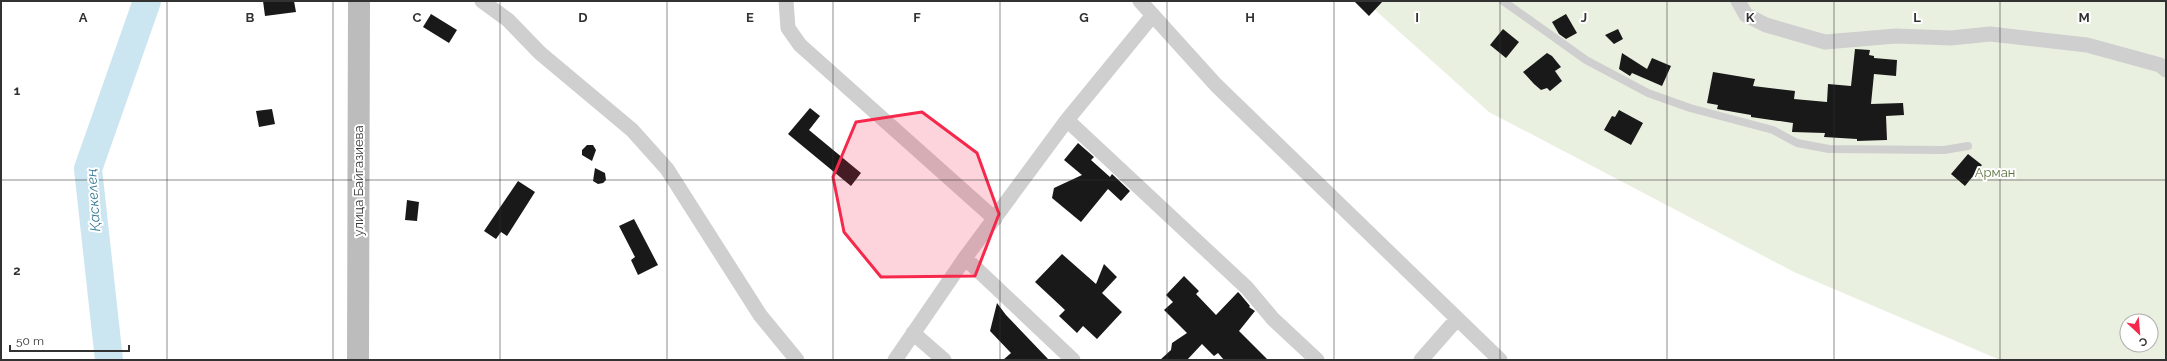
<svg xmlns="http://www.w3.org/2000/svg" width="2167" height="361" font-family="Raleway,sans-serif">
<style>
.green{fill:#eaf0e0;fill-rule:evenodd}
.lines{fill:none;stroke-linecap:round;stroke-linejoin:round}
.river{stroke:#cbe6f0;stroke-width:28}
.building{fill:#191919}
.lane{stroke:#cfcfcf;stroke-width:8}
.street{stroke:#cfcfcf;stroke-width:15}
.secondary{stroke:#bcbcbc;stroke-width:22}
.marked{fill:#f6284b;fill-opacity:0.2;stroke:#f6284b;stroke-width:3;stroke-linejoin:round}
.grid{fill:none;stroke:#323232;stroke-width:1;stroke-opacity:0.55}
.labels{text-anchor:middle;stroke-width:4;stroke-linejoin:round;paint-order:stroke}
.park-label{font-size:13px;fill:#5a733a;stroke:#fff}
.street-label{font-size:13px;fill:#323232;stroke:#fff}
.water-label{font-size:14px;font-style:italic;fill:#357a97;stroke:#fff}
.grid-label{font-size:13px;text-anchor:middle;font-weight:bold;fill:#323232;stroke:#fff;stroke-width:4;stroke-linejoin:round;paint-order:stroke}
</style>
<rect width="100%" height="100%" fill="#fff"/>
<!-- green -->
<path class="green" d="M 1365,1 L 2166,1 L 2166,360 L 2000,360 L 1794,272 L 1489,112 ZM 2127,321 L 2151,321 L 2151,345 L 2127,345 Z"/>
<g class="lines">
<!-- river -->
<path class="river" d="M 109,360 L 88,169 L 147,1"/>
</g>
<!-- building -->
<path class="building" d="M 263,1 L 294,1 L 296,12 L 265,16 Z
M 1354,1 L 1383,1 L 1369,16 Z
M 431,14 L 457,30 L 449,43 L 423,27 Z
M 1566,14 L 1577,33 L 1566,39 L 1559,34 L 1552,22 Z
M 1503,29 L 1519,42 L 1506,58 L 1490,45 Z
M 1618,29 L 1623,39 L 1614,44 L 1605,35 Z
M 1855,49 L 1870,50 L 1869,55 L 1874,56 L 1874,58 L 1897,60 L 1896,76 L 1874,74 L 1871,104 L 1903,103 L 1904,115 L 1886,116 L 1887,140 L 1857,141 L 1857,139 L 1824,137 L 1825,133 L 1792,132 L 1793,123 L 1751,117 L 1751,115 L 1717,109 L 1718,105 L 1707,103 L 1713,72 L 1755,79 L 1753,86 L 1795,91 L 1794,99 L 1827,102 L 1828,84 L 1851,86 Z
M 1547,53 L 1552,56 L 1561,67 L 1555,71 L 1562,81 L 1550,91 L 1547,88 L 1541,90 L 1534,84 L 1523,72 Z
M 1622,53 L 1647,69 L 1652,58 L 1671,66 L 1662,86 L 1632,73 L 1630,76 L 1619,69 Z
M 810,108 L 820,116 L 809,130 L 861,173 L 851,186 L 788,134 Z
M 272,109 L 275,124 L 259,127 L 256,111 Z
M 1619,110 L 1643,123 L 1631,145 L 1604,130 L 1612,116 L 1615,117 Z
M 1078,143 L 1094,157 L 1091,160 L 1110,177 L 1112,174 L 1130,191 L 1121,201 L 1108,189 L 1081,222 L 1052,198 L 1054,188 L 1082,175 L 1064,160 Z
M 587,145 L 593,145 L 596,150 L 592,161 L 582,155 L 582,150 Z
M 1968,154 L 1982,165 L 1965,186 L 1951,174 Z
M 595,168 L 605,173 L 606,180 L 603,183 L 598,184 L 593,181 Z
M 518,181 L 535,192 L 507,236 L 501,232 L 496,239 L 484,231 Z
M 407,200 L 419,202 L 417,221 L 405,220 Z
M 634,219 L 658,265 L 638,275 L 631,260 L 635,257 L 619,226 Z
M 1062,254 L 1096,284 L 1104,264 L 1117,277 L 1102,293 L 1122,312 L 1097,339 L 1083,326 L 1077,333 L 1059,316 L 1065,310 L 1035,282 Z
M 1184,276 L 1199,291 L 1196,294 L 1216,315 L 1238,292 L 1240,294 L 1250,306 L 1249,307 L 1255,311 L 1239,331 L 1268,360 L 1224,360 L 1218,353 L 1214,356 L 1202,344 L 1187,360 L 1160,360 L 1171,350 L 1172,343 L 1187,333 L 1164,310 L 1173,302 L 1166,295 Z
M 997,303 L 1006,315 L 1049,360 L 1003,360 L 1011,353 L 990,331 Z"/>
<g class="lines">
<!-- lane -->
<path class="lane" d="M 1503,1 L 1586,60 L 1648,93 L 1690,108 L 1773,130 L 1797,143 L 1829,149 L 1944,150 L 1968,146"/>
<!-- street -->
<path class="street" d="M 482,1 L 508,20 L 540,53 L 632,130 L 667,169 L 760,315 L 797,360
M 786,1 L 788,28 L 800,45 L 995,219
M 1140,1 L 1216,85 L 1500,360
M 1738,1 L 1746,15 L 1766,25 L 1825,42 L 1896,36 L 1951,38 L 1990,34 L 2087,45 L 2160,65 L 2166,70
M 1067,120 L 1247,288 L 1273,319 L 1317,360
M 965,258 L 1073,360
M 913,333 L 944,360
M 895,360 L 965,258 L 1067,120 L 1153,15
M 1421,360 L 1457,319"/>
<!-- secondary -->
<path class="secondary" d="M 358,360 L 359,1"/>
</g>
<!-- marked area -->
<path class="marked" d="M 922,112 L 977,153 L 999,214 L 975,276 L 881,277 L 844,232 L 833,177 L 856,122 Z"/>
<!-- grid -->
<path class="grid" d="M 167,1 L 167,360M 333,1 L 333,360M 500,1 L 500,360M 667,1 L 667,360M 833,1 L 833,360M 1000,1 L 1000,360M 1167,1 L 1167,360M 1334,1 L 1334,360M 1500,1 L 1500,360M 1667,1 L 1667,360M 1834,1 L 1834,360M 2000,1 L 2000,360M 1,180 L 2166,180"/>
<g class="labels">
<!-- park labels -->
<g class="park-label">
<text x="1995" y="177">Арман</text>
</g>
<!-- street labels -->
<g class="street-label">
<text transform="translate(358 181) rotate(-90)" y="5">улица Байгазиева</text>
</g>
<!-- water labels -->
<g class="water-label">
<text transform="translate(93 200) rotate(-94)" y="5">Қаскелең</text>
</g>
</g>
<g class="grid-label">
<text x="83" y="22">A</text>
<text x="250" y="22">B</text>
<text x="417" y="22">C</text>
<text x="583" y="22">D</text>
<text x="750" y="22">E</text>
<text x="917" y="22">F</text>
<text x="1084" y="22">G</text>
<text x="1250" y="22">H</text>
<text x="1417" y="22">I</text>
<text x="1584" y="22">J</text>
<text x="1750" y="22">K</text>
<text x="1917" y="22">L</text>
<text x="2084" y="22">M</text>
<text x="17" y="95">1</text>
<text x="17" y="275">2</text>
</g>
<!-- border -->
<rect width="2167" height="361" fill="none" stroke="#323232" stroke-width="4"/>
<!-- north arrow -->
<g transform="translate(2139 333) rotate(154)"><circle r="19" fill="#ffffff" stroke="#adadad"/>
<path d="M0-3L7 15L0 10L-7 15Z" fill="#f6284b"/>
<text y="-6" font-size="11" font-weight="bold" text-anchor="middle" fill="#323232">С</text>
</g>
<!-- scale -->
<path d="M10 345v6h119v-6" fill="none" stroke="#323232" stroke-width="2"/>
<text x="16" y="345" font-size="12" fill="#323232" stroke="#ffffff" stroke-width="3" paint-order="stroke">50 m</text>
</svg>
